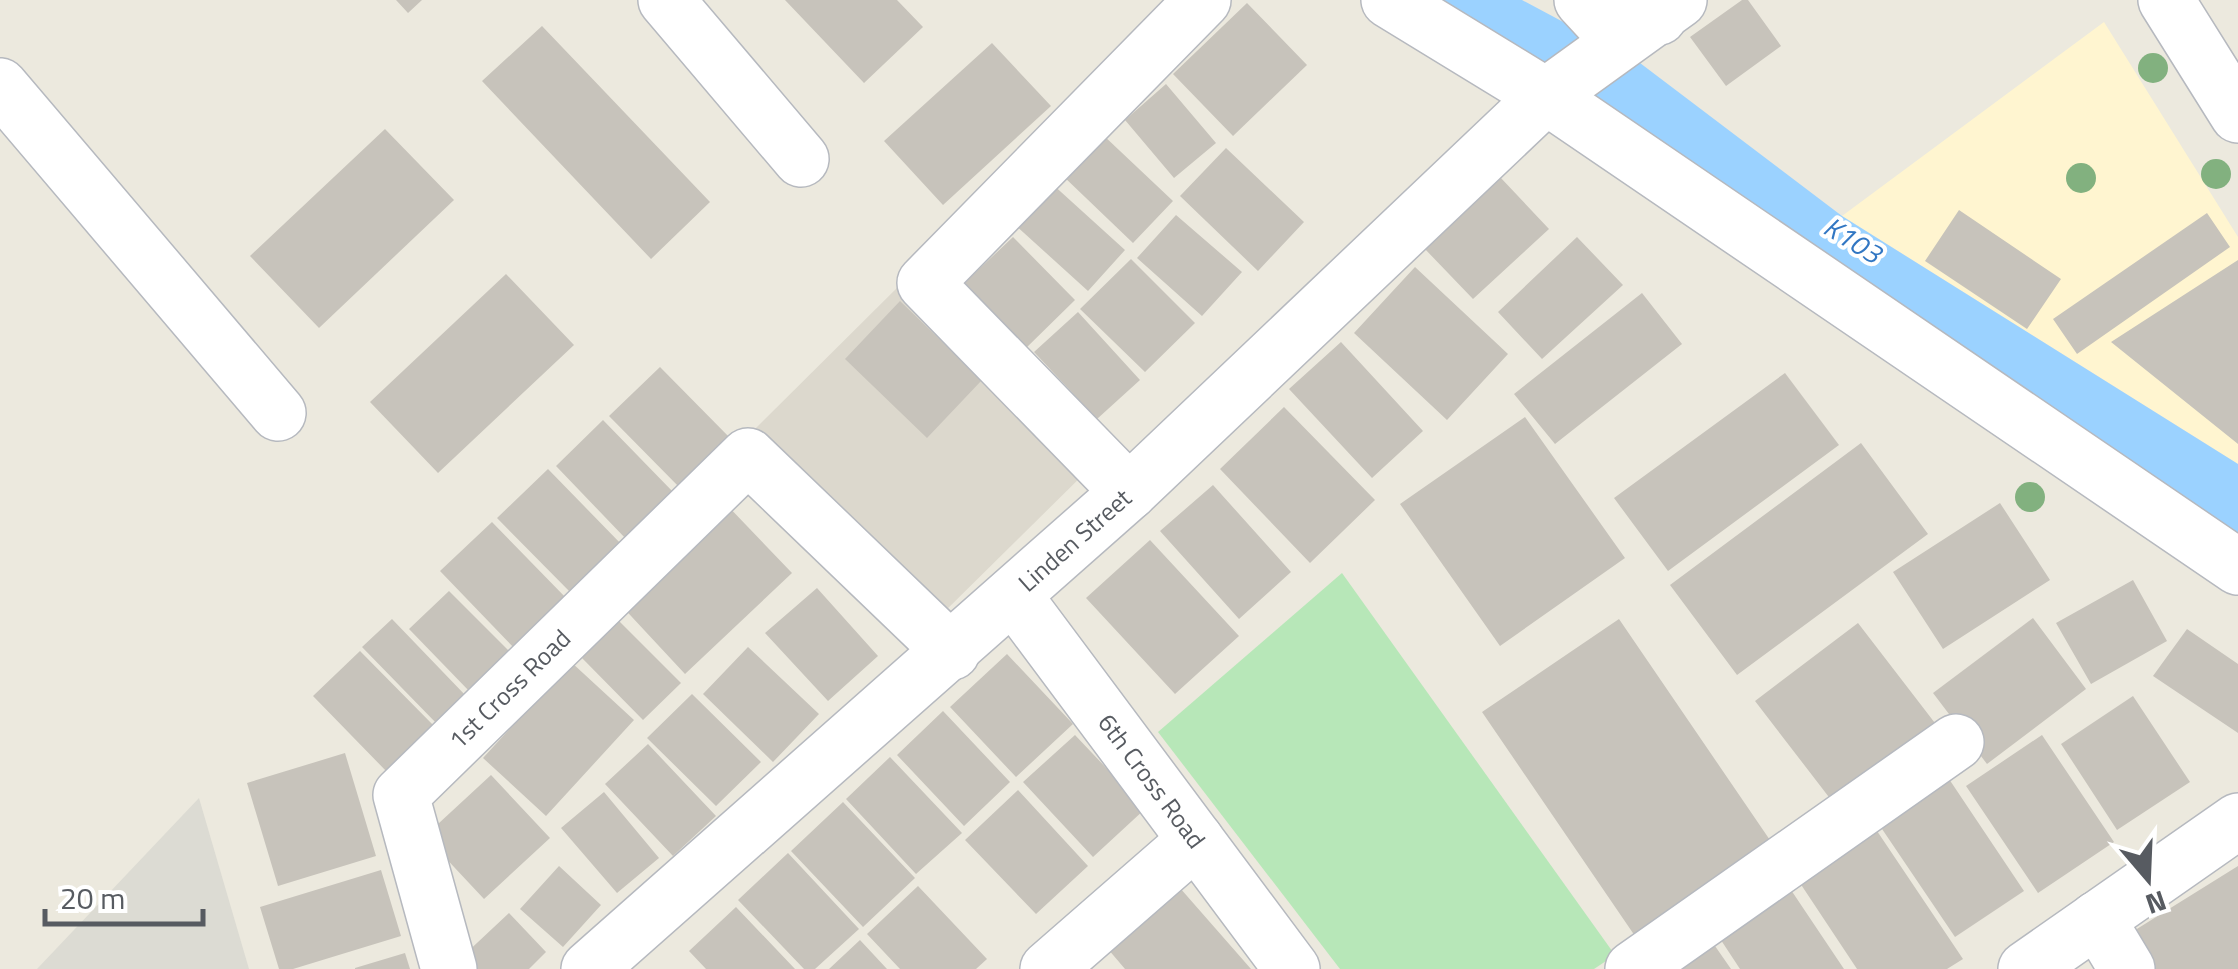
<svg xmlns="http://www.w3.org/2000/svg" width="2238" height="969" font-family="'Titillium Web',sans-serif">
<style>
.commercial{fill:#fff5d0}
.industrial{fill:#dcdbd3}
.education{fill:#dcd8cd}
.green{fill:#b7e7b8}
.water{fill:#9bd2ff}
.building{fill:#c7c3bb}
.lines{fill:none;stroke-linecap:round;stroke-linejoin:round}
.minor-casing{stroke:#b6b9bf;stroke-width:58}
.minor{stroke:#fff;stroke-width:55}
.tree{fill:#82b17f}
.labels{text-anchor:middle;stroke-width:8;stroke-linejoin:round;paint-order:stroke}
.street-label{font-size:25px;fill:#575b61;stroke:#fff}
.water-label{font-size:28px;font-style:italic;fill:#3277c3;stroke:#fff}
</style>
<rect width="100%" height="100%" fill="#ece9de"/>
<!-- commercial -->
<path class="commercial" d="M 2104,22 L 2238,237 L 2238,464 L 1842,216 Z"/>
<!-- industrial -->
<path class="industrial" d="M 199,798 L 249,969 L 37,969 Z"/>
<!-- education -->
<path class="education" d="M 908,277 L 1094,464 L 933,623 L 747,437 Z"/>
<!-- green -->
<path class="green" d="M 1342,573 L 1615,955 L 1594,969 L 1340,969 L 1158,732 Z"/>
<!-- water -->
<path class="water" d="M 1432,0 L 1522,0 L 1640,63 L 1842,216 L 2238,464 L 2238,545 Z"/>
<!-- building -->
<path class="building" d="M 396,0 L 422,0 L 408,13 Z
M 785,0 L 897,0 L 923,27 L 864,83 Z
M 1742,0 L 1748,0 L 1781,46 L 1726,86 L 1690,37 Z
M 1247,3 L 1307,65 L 1233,136 L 1173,74 Z
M 542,26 L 710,202 L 651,259 L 482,81 Z
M 992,43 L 1051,106 L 943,205 L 884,141 Z
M 1166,84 L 1216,143 L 1174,178 L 1125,120 Z
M 385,129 L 454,200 L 319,328 L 250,256 Z
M 1102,134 L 1173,201 L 1133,243 L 1062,175 Z
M 1226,148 L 1304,222 L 1258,271 L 1180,196 Z
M 1500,177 L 1549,229 L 1473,299 L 1424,248 Z
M 1050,182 L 1125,250 L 1088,291 L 1013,223 Z
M 1959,210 L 2061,279 L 2027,329 L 1925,261 Z
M 2207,213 L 2230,247 L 2077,354 L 2053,319 Z
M 1176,215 L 1242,272 L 1202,316 L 1137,258 Z
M 1013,237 L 1075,300 L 1023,351 L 960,287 Z
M 1577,237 L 1623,285 L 1542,359 L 1498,312 Z
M 1131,259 L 1195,323 L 1145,372 L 1080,309 Z
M 2238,260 L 2238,444 L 2111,342 Z
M 1415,267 L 1508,354 L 1447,420 L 1354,333 Z
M 506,274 L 574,345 L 438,473 L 370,402 Z
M 1642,293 L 1682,344 L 1555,444 L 1514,394 Z
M 900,301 L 982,380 L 927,438 L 845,359 Z
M 1078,312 L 1140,380 L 1097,419 L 1034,352 Z
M 1341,342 L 1423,431 L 1372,478 L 1289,389 Z
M 660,367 L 732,440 L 681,489 L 609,416 Z
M 1785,373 L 1839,445 L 1668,571 L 1614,498 Z
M 1284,407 L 1375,500 L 1310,563 L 1220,469 Z
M 1525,417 L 1625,558 L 1500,646 L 1400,504 Z
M 603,420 L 675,494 L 627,540 L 556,466 Z
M 1861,443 L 1928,534 L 1737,675 L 1670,585 Z
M 548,469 L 623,546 L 573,595 L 497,518 Z
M 1213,485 L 1291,572 L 1239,619 L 1160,531 Z
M 724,502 L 792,573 L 685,674 L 618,602 Z
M 2000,503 L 2050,580 L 1943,649 L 1893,572 Z
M 492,522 L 568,600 L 516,650 L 440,571 Z
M 1150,540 L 1239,636 L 1175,694 L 1086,598 Z
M 2133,580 L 2167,641 L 2091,684 L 2056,623 Z
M 817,588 L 878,656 L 828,701 L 765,633 Z
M 449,591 L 512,654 L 471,693 L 409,629 Z
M 2033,618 L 2086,689 L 1987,764 L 1933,693 Z
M 392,619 L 467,697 L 438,725 L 362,647 Z
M 1619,619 L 1774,846 L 1637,939 L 1482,712 Z
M 619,621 L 681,683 L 643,720 L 582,658 Z
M 1858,623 L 1938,727 L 1835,805 L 1755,701 Z
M 2187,629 L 2238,664 L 2238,733 L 2153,676 Z
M 748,647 L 819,714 L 773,762 L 703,694 Z
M 360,651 L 436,728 L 388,773 L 313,696 Z
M 1007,654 L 1073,724 L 1016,777 L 950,707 Z
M 571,662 L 634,720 L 546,816 L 483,758 Z
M 692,694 L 761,762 L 716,806 L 647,738 Z
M 2133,696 L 2190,782 L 2117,830 L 2061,744 Z
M 943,711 L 1010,782 L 964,826 L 897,755 Z
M 1075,735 L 1145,809 L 1093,857 L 1023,782 Z
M 2042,735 L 2114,842 L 2038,893 L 1966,786 Z
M 648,744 L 716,816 L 673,856 L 605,784 Z
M 345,753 L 376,856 L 278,886 L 247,783 Z
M 890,757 L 962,833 L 916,874 L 846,799 Z
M 491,775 L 550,838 L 484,899 L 425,836 Z
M 1947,776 L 2024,891 L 1955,937 L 1878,823 Z
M 1018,790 L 1088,866 L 1036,914 L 965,840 Z
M 604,792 L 659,858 L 617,893 L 561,828 Z
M 843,802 L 915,878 L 863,927 L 791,851 Z
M 1873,825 L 1963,959 L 1947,969 L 1857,969 L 1796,877 Z
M 788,853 L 859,929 L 815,969 L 804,969 L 738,900 Z
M 559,866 L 601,905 L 563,947 L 520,909 Z
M 2238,866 L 2238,969 L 2155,969 L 2132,932 Z
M 381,870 L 401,936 L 293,969 L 279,969 L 260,907 Z
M 1787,884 L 1844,969 L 1740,969 L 1715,931 Z
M 918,886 L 987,959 L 976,969 L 900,969 L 867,934 Z
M 1180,888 L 1251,969 L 1125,969 L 1108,949 Z
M 736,907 L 795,969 L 706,969 L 689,951 Z
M 509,913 L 546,952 L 529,969 L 473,969 L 462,957 Z
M 860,940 L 887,969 L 829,969 Z
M 1715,946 L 1731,969 L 1681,969 Z
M 405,953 L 410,969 L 355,969 L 355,968 Z"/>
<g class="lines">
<defs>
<g id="minor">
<path d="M 666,0 L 801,159"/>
<path d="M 1389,0 L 1546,96 L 2238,567"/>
<path d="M 1582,0 L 1607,27 L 1659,17"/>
<path d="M 2166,0 L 2238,115"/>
<path d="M 0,86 L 278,413"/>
<path d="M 1129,492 L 925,283 L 1203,0"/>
<path id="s1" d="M 1013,595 L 1292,969"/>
<path d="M 2097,919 L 2127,969"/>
<path id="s2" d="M 449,969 L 401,795 L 748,456 L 952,652"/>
<path id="s3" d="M 589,969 L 1129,492 L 1546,96 L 1679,0"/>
<path d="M 1048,969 L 1196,840"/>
<path d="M 1633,969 L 1956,742"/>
<path d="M 2026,969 L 2238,821"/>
</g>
</defs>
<!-- minor casing -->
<use href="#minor" class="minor-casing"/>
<!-- minor -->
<use href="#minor" class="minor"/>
</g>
<!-- trees -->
<g class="tree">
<circle cx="2153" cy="68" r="15"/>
<circle cx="2216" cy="174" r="15"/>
<circle cx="2081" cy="178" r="15"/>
<circle cx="2030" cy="497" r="15"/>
</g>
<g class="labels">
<!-- street labels -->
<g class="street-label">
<text dy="9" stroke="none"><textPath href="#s3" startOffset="648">Linden Street</textPath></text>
<text dy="9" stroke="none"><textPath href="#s2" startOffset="332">1st Cross Road</textPath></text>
<text dy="9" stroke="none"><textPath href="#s1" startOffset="232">6th Cross Road</textPath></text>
</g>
<!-- water labels -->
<g class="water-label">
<text transform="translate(1853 240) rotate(32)" y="10">K103</text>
</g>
</g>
<!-- north arrow -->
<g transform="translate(2148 879) rotate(161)" stroke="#ffffff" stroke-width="8" paint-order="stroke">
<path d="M0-8L18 38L0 25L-18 38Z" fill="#575b61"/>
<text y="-15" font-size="28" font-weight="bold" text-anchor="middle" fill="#575b61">N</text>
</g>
<!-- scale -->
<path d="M45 909v15h158v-15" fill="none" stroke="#575b61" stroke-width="5"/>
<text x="60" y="909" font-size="30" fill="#575b61" stroke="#ffffff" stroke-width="8" paint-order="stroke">20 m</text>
</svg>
